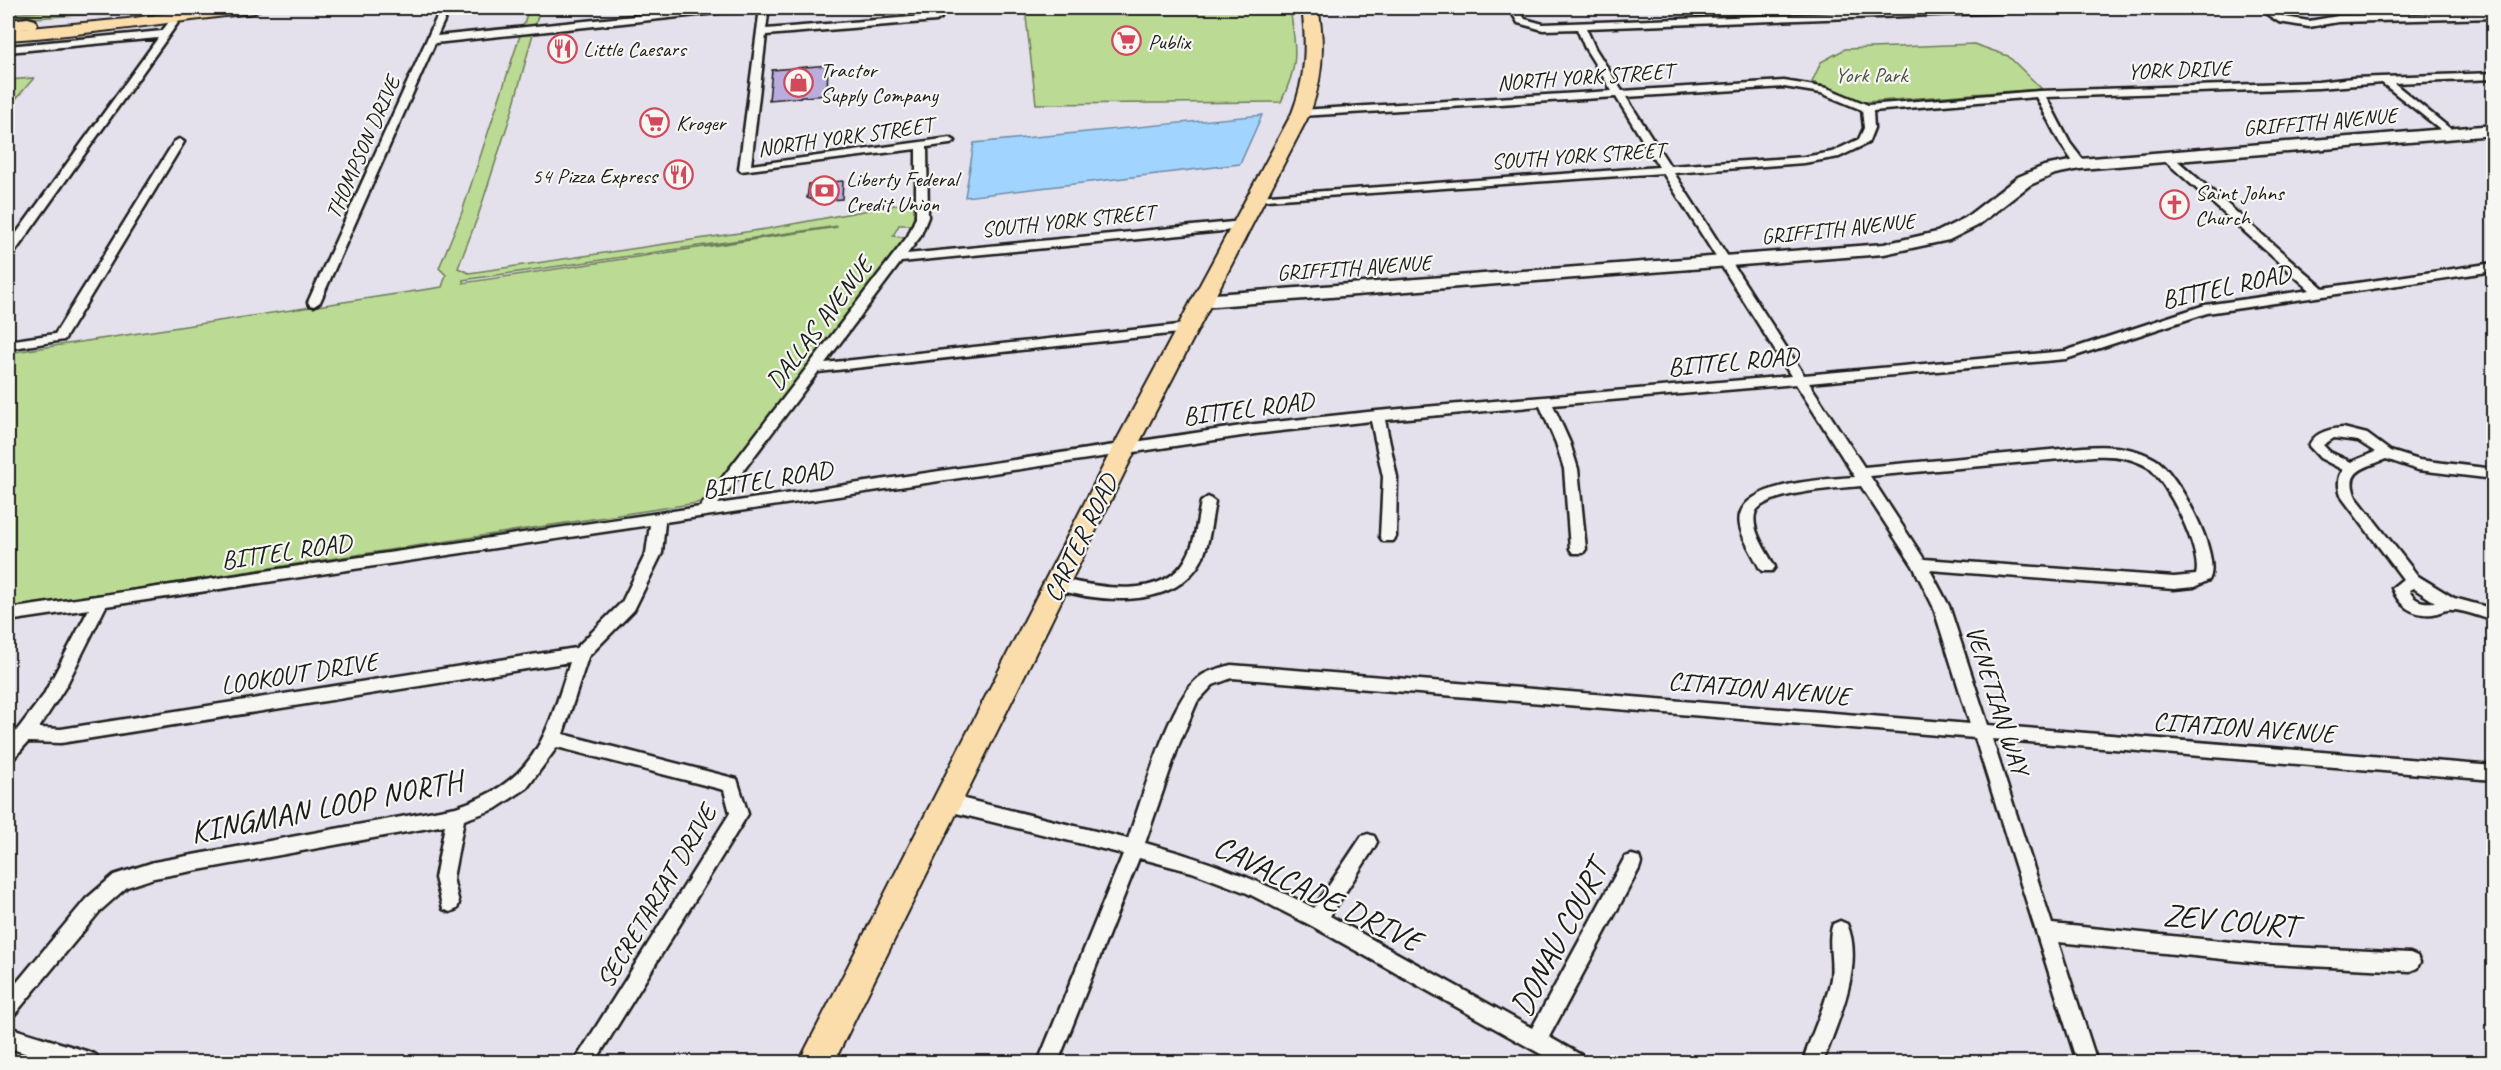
<svg xmlns="http://www.w3.org/2000/svg" width="2501" height="1070" font-family="Caveat,sans-serif">
<style>
.green{fill:#bbdb94;stroke:#6c7c58;stroke-width:1.5;fill-rule:evenodd}
.water{fill:#a1d5ff;stroke:#6c8ba4;stroke-width:1.5}
.building{fill:#baaddd;stroke:#1c1c1c;stroke-width:1.5}
.lines{fill:none;stroke-linecap:round;stroke-linejoin:round}
.street-casing{stroke:#1c1c1c;stroke-width:5}
.secondary-casing{stroke:#1c1c1c;stroke-width:5}
.primary-casing{stroke:#1c1c1c;stroke-width:4}
.highway-casing{stroke:#1c1c1c;stroke-width:5}
.street{fill:#f6f6f2;fill-rule:evenodd}
.secondary{fill:#f6f6f2;fill-rule:evenodd}
.primary{fill:#faddab;fill-rule:evenodd}
.highway{fill:#faddab;fill-rule:evenodd}
.labels{text-anchor:middle;stroke-width:4.5;stroke-linejoin:round;paint-order:stroke}
.far-poi-label{font-size:22px;fill:#1c1c1c;stroke:#f6f6f2;text-anchor:start}
.far-street-label{font-size:22px;fill:#1c1c1c;stroke:#f6f6f2}
.far-park-label{font-size:22px;fill:#4c5540;stroke:#f6f6f2}
.street-label{font-size:26px;fill:#1c1c1c;stroke:#f6f6f2}
.near-street-label{font-size:32px;fill:#1c1c1c;stroke:#f6f6f2}
</style>
<rect width="100%" height="100%" fill="#e4e0ec"/>
<filter id="ink" filterUnits="userSpaceOnUse"><feTurbulence type="fractalNoise" baseFrequency=".0167" numOctaves="2"/><feDisplacementMap in="SourceGraphic" scale="12" xChannelSelector="R" yChannelSelector="G"/><feConvolveMatrix kernelMatrix="1 2 1 2 8 2 1 2 1" color-interpolation-filters="sRGB"/></filter>
<g filter="url(#ink)">
<!-- green -->
<path class="green" d="M 97,8 L 174,8 L 8,20 L 8,14 Z
M 529,8 L 540,8 L 512,111 L 478,216 L 458,268 L 469,273 L 766,229 L 917,201 L 918,213 L 914,214 L 912,225 L 899,225 L 893,236 L 907,238 L 712,492 L 705,500 L 697,503 L 8,608 L 8,353 L 442,287 L 446,275 L 439,268 L 461,215 ZM 837,226 L 837,227 L 463,283 L 463,280 Z
M 1025,8 L 1290,8 C 1296,49 1300,62 1281,102 L 1036,104 Z
M 1974,44 L 2008,56 L 2042,89 L 1864,102 L 1812,82 L 1821,62 L 1845,49 Z
M 34,78 L 8,108 L 8,80 Z"/>
<!-- water -->
<path class="water" d="M 1262,115 L 1240,164 L 965,197 L 974,143 Z"/>
<!-- building -->
<path class="building" d="M 828,65 L 827,95 L 769,100 L 772,70 Z
M 843,181 L 842,199 L 816,201 L 807,198 L 809,184 Z"/>
<g class="lines">
<defs>
<path id="street" d="M 441,8 L 450,8 L 437,36 L 713,8 L 740,8 L 735,11 L 435,43 L 320,302 L 314,306 L 310,305 L 308,302 Z
M 760,8 L 769,8 L 766,29 L 936,15 L 941,18 L 936,21 L 766,35 L 751,165 L 950,138 L 955,141 L 950,144 L 927,147 L 928,217 L 920,237 L 907,254 L 1243,221 L 1249,225 L 1243,229 L 901,262 L 825,363 L 1188,324 L 1194,328 L 1188,332 L 818,372 L 718,504 L 1255,424 L 1377,411 L 1791,376 L 1663,173 L 1253,201 L 1253,197 L 1257,196 L 1659,167 L 1616,97 L 1301,116 L 1296,113 L 1301,110 L 1612,91 L 1585,48 L 1577,29 L 1543,30 L 1518,23 L 1509,8 L 1517,8 L 1525,19 L 1543,24 L 1978,8 L 2045,8 L 2040,11 L 1586,28 L 1595,48 L 1622,91 L 1784,81 L 1827,88 L 1868,105 L 2039,91 L 2318,82 L 2353,78 L 2494,73 L 2494,79 L 2394,83 L 2453,131 L 2454,133 L 2449,136 L 2382,83 L 2318,88 L 2046,97 L 2070,143 L 2086,164 L 2084,166 L 2076,166 L 2060,143 L 2036,97 L 1873,111 L 1874,128 L 1868,143 L 1839,157 L 1804,163 L 1674,173 L 1804,375 L 2065,351 L 2205,305 L 2310,290 L 2163,159 L 2163,155 L 2171,155 L 2323,288 L 2494,263 L 2494,271 L 2207,313 L 2066,359 L 1809,383 L 1864,467 L 2083,447 C 2107,445 2133,446 2155,459 C 2177,472 2223,556 2209,580 L 2194,587 L 2174,589 L 1930,570 L 1949,606 L 1988,725 L 2494,766 L 2494,780 L 1992,739 L 2052,924 L 2271,946 L 2410,953 L 2417,956 L 2420,962 L 2417,968 L 2410,971 L 2271,964 L 2058,942 L 2097,1062 L 2077,1062 L 1975,738 L 1232,678 L 1213,685 L 1197,702 L 1179,744 L 1145,843 C 1204,859 1259,880 1314,908 L 1362,836 L 1368,834 L 1374,836 L 1377,842 L 1374,848 L 1330,916 L 1532,1028 L 1625,857 L 1632,855 L 1639,857 L 1641,863 L 1639,869 L 1549,1037 L 1581,1055 L 1584,1062 L 1555,1062 L 1310,925 L 1247,893 L 1192,872 L 1139,858 L 1058,1062 L 1038,1062 L 1123,854 L 948,811 L 942,808 L 939,803 L 942,798 L 948,795 L 1128,839 C 1142,800 1169,698 1201,676 C 1209,670 1222,668 1231,665 L 1970,724 L 1933,606 L 1913,566 L 1861,486 C 1842,488 1760,492 1755,514 C 1751,531 1768,553 1775,567 L 1772,571 L 1762,571 L 1759,567 C 1753,553 1736,531 1740,515 C 1748,482 1828,479 1855,477 L 1796,384 L 1553,405 L 1570,443 L 1578,469 L 1586,549 L 1583,553 L 1573,553 L 1570,549 L 1564,469 L 1556,443 L 1540,406 L 1385,420 L 1397,477 L 1396,537 L 1393,541 L 1383,541 L 1380,537 L 1383,477 L 1371,421 L 1255,434 L 665,522 L 662,553 L 634,610 L 588,657 L 563,734 L 737,779 L 748,814 L 595,1062 L 574,1062 L 730,813 L 724,790 L 557,747 L 527,788 L 495,809 L 464,820 L 453,878 L 459,903 L 457,909 L 450,912 L 443,909 L 435,878 L 445,825 L 154,878 L 127,887 L 100,911 L 15,1014 L 8,1016 L 8,993 L 86,899 L 114,875 L 154,862 L 456,807 C 537,781 546,736 570,662 L 61,743 L 28,742 L 14,758 L 8,760 L 8,742 L 43,696 L 89,609 L 8,621 L 8,609 L 700,507 L 908,236 L 916,217 L 916,149 L 741,171 L 739,169 ZM 1784,87 L 1821,93 L 1862,110 L 1864,128 L 1859,139 L 1832,152 L 1804,157 L 1670,166 L 1626,97 ZM 2094,456 C 2113,455 2131,457 2148,467 C 2167,481 2203,552 2196,575 L 2174,577 L 1924,559 L 1870,476 ZM 650,525 L 646,553 L 622,602 L 576,648 L 61,729 L 39,728 L 66,686 L 106,606 Z
M 2257,8 L 2268,8 L 2285,17 L 2309,21 L 2338,16 L 2494,12 L 2494,18 L 2338,22 L 2309,27 L 2279,22 Z
M 179,12 L 184,15 L 182,17 L 12,256 L 8,256 L 8,245 L 158,38 L 8,52 L 8,46 L 162,31 L 176,13 Z
M 179,139 L 184,142 L 64,340 L 8,349 L 8,341 L 55,334 L 174,142 Z
M 2343,428 L 2367,434 L 2390,451 L 2419,460 L 2494,469 L 2494,479 L 2418,470 L 2386,459 C 2365,468 2344,470 2356,497 L 2418,576 L 2454,598 L 2494,609 L 2494,621 C 2480,617 2465,610 2452,610 C 2446,609 2439,613 2433,614 C 2413,616 2399,606 2392,588 L 2403,579 L 2343,499 C 2338,489 2337,479 2343,470 L 2320,458 L 2309,446 C 2314,432 2330,429 2343,428 ZM 2334,438 L 2358,441 L 2375,452 L 2351,462 L 2330,452 L 2323,445 ZM 2413,588 L 2435,602 C 2423,603 2414,602 2409,590 Z
M 1208,497 L 1215,502 C 1211,521 1210,543 1201,561 C 1173,611 1097,602 1052,588 L 1049,584 L 1052,580 L 1057,578 C 1096,587 1164,602 1187,557 C 1196,541 1197,520 1201,502 Z
M 1840,921 L 1847,924 C 1865,965 1837,1023 1823,1062 L 1803,1062 C 1810,1036 1824,1010 1830,983 C 1835,965 1826,941 1833,924 Z
M 8,1027 L 89,1052 L 96,1055 L 99,1062 C 67,1066 37,1059 8,1047 Z"/>
<path id="secondary" d="M 2494,125 L 2494,135 L 2080,169 L 2055,174 L 2030,185 L 1977,226 L 1949,240 L 1884,254 L 1202,307 L 1195,305 L 1193,301 L 1195,297 L 1202,295 L 1884,244 L 1937,232 L 1965,218 L 2018,177 L 2044,166 L 2080,159 Z"/>
<path id="primary" d="M 207,8 L 262,8 L 254,13 C 172,21 90,35 8,40 L 8,30 L 127,19 Z
M 1302,8 L 1318,8 C 1325,44 1323,78 1310,113 L 1136,449 L 834,1062 L 799,1062 L 1112,449 L 1292,113 C 1306,77 1307,45 1302,8 Z"/>
<path id="highway" d="M 28,18 L 35,20 L 37,24 L 35,28 L 8,30 L 8,20 Z"/>
</defs>
<!-- street casing -->
<use href="#street" class="street-casing"/>
<!-- secondary casing -->
<use href="#secondary" class="secondary-casing"/>
<!-- primary casing -->
<use href="#primary" class="primary-casing"/>
<!-- highway casing -->
<use href="#highway" class="highway-casing"/>
<!-- street -->
<use href="#street" class="street"/>
<!-- secondary -->
<use href="#secondary" class="secondary"/>
<!-- primary -->
<use href="#primary" class="primary"/>
<!-- highway -->
<use href="#highway" class="highway"/>
</g>
</g>
<!-- icons -->
<defs>
<symbol id="supermarket-ring" viewBox="-11 -11 22 22"><circle r="9.5" fill="#f6f6f2" stroke="#d1495b" stroke-width="1.5"/><path d="M-6-5.5h2.5l.6 2H6L4.5 2H-2.5L-4.4-4H-6ZM-1.5 3.2a1.3 1.3 0 1 0 .1 0ZM3 3.2a1.3 1.3 0 1 0 .1 0Z" fill="#d1495b"/></symbol>
<symbol id="restaurant-ring" viewBox="-11 -11 22 22"><circle r="9.5" fill="#f6f6f2" stroke="#d1495b" stroke-width="1.5"/><path d="M-5-6h1v4h1v-4h1v4h1v-4h1v5L-1.5 .5V6h-2V.5L-5-1ZM5-6V6H3V1.5H1.5Q1.5-4 5-6Z" fill="#d1495b"/></symbol>
<symbol id="shop-ring" viewBox="-11 -11 22 22"><circle r="9.5" fill="#f6f6f2" stroke="#d1495b" stroke-width="1.5"/><path d="M-5-2.5h2.3a2.7 3.5 0 0 1 5.4 0H5L5.5 6h-11ZM-1.5-2.5h3a1.5 2.3 0 0 0-3 0Z" fill="#d1495b"/></symbol>
<symbol id="bank-ring" viewBox="-11 -11 22 22"><circle r="9.5" fill="#f6f6f2" stroke="#d1495b" stroke-width="1.5"/><path d="M-6-4H6V4H-6ZM0-2.3a2.3 2.3 0 1 0 0 4.6a2.3 2.3 0 1 0 0-4.6Z" fill="#d1495b"/></symbol>
<symbol id="church-ring" viewBox="-11 -11 22 22"><circle r="9.5" fill="#f6f6f2" stroke="#d1495b" stroke-width="1.5"/><path d="M-1.2-6h2.4v3.5h3.3v2.4h-3.3V6h-2.4V-.1h-3.3v-2.4h3.3Z" fill="#d1495b"/></symbol>
</defs>
<g fill-rule="evenodd">
<use href="#supermarket-ring" x="1110" y="24" width="33" height="33"/>
<use href="#restaurant-ring" x="546" y="32" width="33" height="33"/>
<use href="#shop-ring" x="782" y="66" width="33" height="33"/>
<use href="#supermarket-ring" x="638" y="106" width="33" height="33"/>
<use href="#restaurant-ring" x="662" y="158" width="33" height="33"/>
<use href="#bank-ring" x="808" y="174" width="33" height="33"/>
<use href="#church-ring" x="2158" y="188" width="33" height="33"/>
</g>
<g class="labels">
<!-- far-poi labels -->
<g class="far-poi-label">
<text x="1148" y="49">Publix</text>
<text x="583" y="56">Little Caesars</text>
<text x="820" y="77">Tractor<tspan x="820" dy="25">Supply Company</tspan></text>
<text x="676" y="130">Kroger</text>
<text x="657" y="183" text-anchor="end">54 Pizza Express</text>
<text x="846" y="186">Liberty Federal<tspan x="846" dy="25">Credit Union</tspan></text>
<text x="2195" y="200">Saint Johns<tspan x="2195" dy="25">Church</tspan></text>
</g>
<!-- far-street labels -->
<g class="far-street-label">
<text transform="translate(2179 69) rotate(-2)" y="8">YORK DRIVE</text>
<text transform="translate(1585 76) rotate(-4)" y="8">NORTH YORK STREET</text>
<text transform="translate(2320 121) rotate(-5)" y="8">GRIFFITH AVENUE</text>
<text transform="translate(845 136) rotate(-8)" y="8">NORTH YORK STREET</text>
<text transform="translate(362 147) rotate(-66)" y="8">THOMPSON DRIVE</text>
<text transform="translate(1578 155) rotate(-4)" y="8">SOUTH YORK STREET</text>
<text transform="translate(1068 220) rotate(-6)" y="8">SOUTH YORK STREET</text>
<text transform="translate(1838 228) rotate(-6)" y="8">GRIFFITH AVENUE</text>
<text transform="translate(1354 267) rotate(-4)" y="8">GRIFFITH AVENUE</text>
</g>
<!-- far-park labels -->
<g class="far-park-label">
<text x="1871" y="82">York Park</text>
</g>
<!-- street labels -->
<g class="street-label">
<text transform="translate(2226 286) rotate(-12)" y="9">BITTEL ROAD</text>
<text transform="translate(819 323) rotate(-53)" y="9">DALLAS AVENUE</text>
<text transform="translate(1733 361) rotate(-5)" y="9">BITTEL ROAD</text>
<text transform="translate(1248 408) rotate(-7)" y="9">BITTEL ROAD</text>
<text transform="translate(767 479) rotate(-9)" y="9">BITTEL ROAD</text>
<text transform="translate(1080 538) rotate(-64)" y="9">CARTER ROAD</text>
<text transform="translate(286 551) rotate(-8)" y="9">BITTEL ROAD</text>
<text transform="translate(299 673) rotate(-9)" y="9">LOOKOUT DRIVE</text>
<text transform="translate(1759 688) rotate(5)" y="9">CITATION AVENUE</text>
<text transform="translate(1998 700) rotate(72)" y="9">VENETIAN WAY</text>
<text transform="translate(2244 727) rotate(4)" y="9">CITATION AVENUE</text>
<text transform="translate(656 896) rotate(-59)" y="9">SECRETARIAT DRIVE</text>
</g>
<!-- near-street labels -->
<g class="near-street-label">
<text transform="translate(326 806) rotate(-11)" y="11">KINGMAN LOOP NORTH</text>
<text transform="translate(1318 893) rotate(26)" y="11">CAVALCADE DRIVE</text>
<text transform="translate(2230 920) rotate(5)" y="11">ZEV COURT</text>
<text transform="translate(1558 938) rotate(-62)" y="11">DONAU COURT</text>
</g>
</g>
<!-- margin -->
<rect width="2501" height="1070" fill="none" stroke="#f6f6f2" stroke-width="30"/>
<rect x="15" y="15" width="2471" height="1040" fill="none" stroke="#1c1c1c" stroke-width="2" filter="url(#ink)"/>
</svg>
